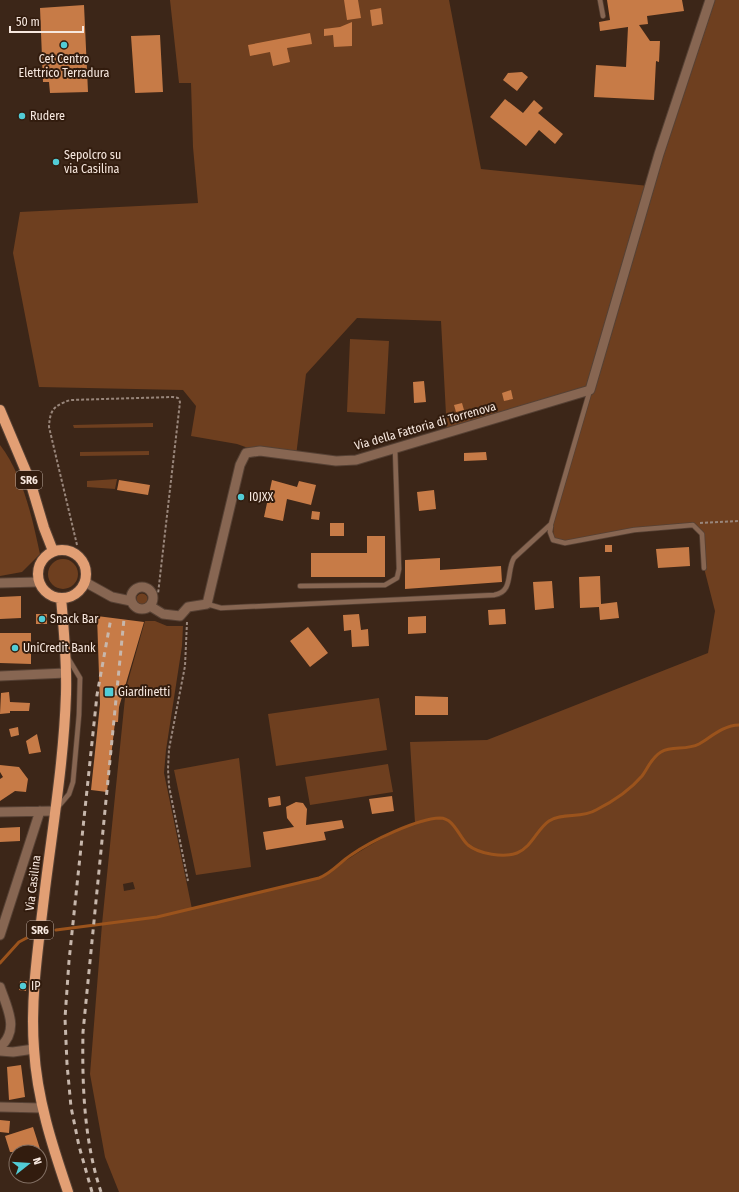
<svg xmlns="http://www.w3.org/2000/svg" width="739" height="1192" font-family="'Fira Sans Condensed',sans-serif">
<style>
.green{fill:#6e3f1f;fill-rule:evenodd}
.lines{fill:none;stroke-linecap:round;stroke-linejoin:round}
.stream{stroke:#9b531c;stroke-width:3}
.building{fill:#c77b47}
.service-casing{stroke:#564134;stroke-width:6}
.minor-casing{stroke:#564134;stroke-width:11}
.primary-casing{stroke:#564134;stroke-width:12}
.path{stroke:#99867b;stroke-width:2;stroke-dasharray:3 2;stroke-linecap:butt}
.service{stroke:#876652;stroke-width:4.5}
.minor{stroke:#876652;stroke-width:9}
.primary{stroke:#e29f74;stroke-width:10}
.rail{stroke:#c7b7ac;stroke-width:3;stroke-dasharray:5 5;stroke-linecap:butt}
.poi-dot{fill:#52ccd6;stroke:#321c0e;stroke-width:1.5}
.labels{text-anchor:middle;stroke-width:4;stroke-linejoin:round;paint-order:stroke}
.shield{fill:#321c0e;stroke:#bcaba0;stroke-width:1}
.shield-label{font-size:11px;font-weight:bold;fill:#f7e8df}
.poi-label{font-size:12px;fill:#f7e8df;stroke:#321c0e;text-anchor:start}
.street-label{font-size:12px;fill:#f7e8df;stroke:#321c0e}
</style>
<rect width="100%" height="100%" fill="#3c2618"/>
<!-- green -->
<path class="green" d="M 170,0 L 449,0 L 481,169 L 649,186 L 709,0 L 739,0 L 739,1192 L 119,1192 L 105,1157 L 90,1074 L 102,924 L 126,688 L 145,621 L 155,621 L 167,626 L 183,626 L 182,646 L 166,750 L 164,773 L 192,909 L 324,876 C 352,855 383,836 415,823 L 410,742 L 487,740 L 708,653 L 715,611 L 704,568 L 702,534 L 693,525 L 599,536 L 565,543 L 553,540 L 554,514 L 590,391 L 447,433 L 441,321 L 357,318 L 306,374 L 296,456 L 257,451 L 237,444 L 191,436 L 196,406 L 183,390 L 39,387 L 13,253 L 20,212 L 198,203 L 193,147 L 191,83 L 179,83 ZM 133,882 L 135,889 L 124,891 L 123,884 Z
M 350,339 L 389,341 L 385,414 L 347,412 Z
M 153,423 L 153,427 L 74,428 L 73,425 Z
M 0,445 C 23,475 32,517 40,554 L 22,572 L 0,576 Z
M 149,451 L 149,455 L 80,456 L 80,452 Z
M 117,479 L 115,489 L 87,487 L 87,481 Z
M48 574a15 15 0 1 1 30 0a15 15 0 1 1-30 0Z
M136.5 599a5.5 5.5 0 1 1 11 0a5.5 5.5 0 1 1-11 0Z
M 379,698 L 387,750 L 276,766 L 268,714 Z
M 239,758 L 251,867 L 196,875 L 174,770 Z
M 388,764 L 393,792 L 310,805 L 305,777 Z"/>
<g class="lines">
<!-- stream -->
<path class="stream" d="M 56,930 L 157,917 L 319,878 C 332,873 340,862 351,855 C 371,841 416,819 440,818 C 454,818 459,837 468,845 C 479,854 504,858 517,853 C 532,847 537,829 549,821 C 563,812 581,819 596,810 C 612,802 630,790 642,776 C 648,768 651,758 661,752 C 672,745 686,751 699,744 C 711,737 724,725 739,725
M 0,963 L 19,942 L 34,934"/>
</g>
<!-- building -->
<path class="building" d="M 344,0 L 358,0 L 361,18 L 347,20 Z
M 607,0 L 682,0 L 684,11 L 647,16 L 648,24 L 639,25 L 650,41 L 660,41 L 659,62 L 656,61 L 654,100 L 594,97 L 596,65 L 626,67 L 628,27 L 600,31 L 599,22 L 610,20 Z
M 84,5 L 88,92 L 50,93 L 49,82 L 43,82 L 40,8 Z
M 381,8 L 383,24 L 372,26 L 370,10 Z
M 352,22 L 352,46 L 334,47 L 333,35 L 324,36 L 324,29 L 340,27 Z
M 310,33 L 312,44 L 287,48 L 290,62 L 273,66 L 270,52 L 250,56 L 248,45 Z
M 160,35 L 163,92 L 135,93 L 131,36 Z
M 522,72 L 528,77 L 517,91 L 503,80 L 508,73 Z
M 505,99 L 523,113 L 534,100 L 543,108 L 538,113 L 563,134 L 555,144 L 539,130 L 526,146 L 490,117 Z
M 424,381 L 426,402 L 414,403 L 413,382 Z
M 511,390 L 513,399 L 504,401 L 502,393 Z
M 462,403 L 464,410 L 456,412 L 454,405 Z
M 486,452 L 487,460 L 464,461 L 464,453 Z
M 119,480 L 150,485 L 148,495 L 117,490 Z
M 272,480 L 297,487 L 299,481 L 316,485 L 311,505 L 287,499 L 283,521 L 264,517 Z
M 434,490 L 436,509 L 419,511 L 417,492 Z
M 312,511 L 320,512 L 319,520 L 311,519 Z
M 330,523 L 344,523 L 344,536 L 330,536 Z
M 367,536 L 385,536 L 385,577 L 311,577 L 311,553 L 367,553 Z
M 605,545 L 612,545 L 612,552 L 605,552 Z
M 689,547 L 690,566 L 658,568 L 656,549 Z
M 440,558 L 440,570 L 501,566 L 502,582 L 405,589 L 405,560 Z
M 600,576 L 601,604 L 617,602 L 619,618 L 600,620 L 599,607 L 580,608 L 579,577 Z
M 552,581 L 554,608 L 535,610 L 533,582 Z
M 21,596 L 21,618 L 0,619 L 0,597 Z
M 505,609 L 506,624 L 489,625 L 488,610 Z
M 36,614 L 47,614 L 47,624 L 36,624 Z
M 359,614 L 361,630 L 368,629 L 369,646 L 352,647 L 351,630 L 344,631 L 343,615 Z
M 97,616 L 144,622 L 119,707 L 118,722 L 115,722 L 107,792 L 91,790 L 100,704 Z
M 426,616 L 426,633 L 408,634 L 408,617 Z
M 308,627 L 328,653 L 310,667 L 290,641 Z
M 0,633 L 31,633 L 31,664 L 0,663 Z
M 9,692 L 10,702 L 30,703 L 29,711 L 10,711 L 10,713 L 0,714 L 1,693 Z
M 415,696 L 448,697 L 448,715 L 415,715 Z
M 18,727 L 19,735 L 11,737 L 9,729 Z
M 37,734 L 41,752 L 29,754 L 26,741 Z
M 0,765 L 19,767 L 28,779 L 26,792 L 15,791 L 0,801 L 0,779 L 3,777 L 0,772 Z
M 280,796 L 281,805 L 269,807 L 268,798 Z
M 392,796 L 394,811 L 372,814 L 369,799 Z
M 296,802 L 303,803 L 307,809 L 306,825 L 342,820 L 344,828 L 324,832 L 326,840 L 266,850 L 263,832 L 294,827 L 287,818 L 286,807 Z
M 20,827 L 20,841 L 0,842 L 0,828 Z
M 20,981 L 27,981 L 26,991 L 19,990 Z
M 21,1065 L 25,1097 L 9,1100 L 7,1067 Z
M 0,1120 L 10,1121 L 9,1133 L 0,1132 Z
M 33,1127 L 41,1152 L 10,1152 L 5,1136 Z"/>
<g class="lines">
<defs>
<path id="service" d="M 600,0 L 603,16
M 551,526 L 550,532 L 553,540 L 565,543 L 634,530 L 693,525 L 702,534 L 704,568
M 300,586 L 385,585 L 397,578 L 399,569 L 395,448
M 207,604 L 221,608 L 494,595 C 514,592 506,571 514,558 L 551,524 L 590,390
M 58,807 L 69,794 L 73,782 L 79,715 L 80,678 L 68,658"/>
<path id="minor" d="M 85,582 L 112,597 L 131,601
M 0,583 L 39,582
M131 598a11 11 0 1 1 22 0a11 11 0 1 1-22 0Z
M 150,606 L 163,614 L 180,616 L 188,607 L 207,604 L 240,465 L 246,453 L 260,451 L 336,461 L 356,460 L 590,390 L 659,154 L 710,0
M 0,676 L 66,673
M 0,812 L 55,811
M 0,935 L 40,811
M 0,987 C 7,1008 20,1030 0,1047
M 0,1051 L 13,1052 L 34,1049
M 0,1107 L 42,1108"/>
<path id="primary" d="M 0,410 L 30,481 L 44,528 L 53,551
M38 574a24 24 0 1 1 48 0a24 24 0 1 1-48 0Z
M 61,598 C 64,630 67,662 66,694 C 64,759 53,825 45,889 C 39,942 30,996 34,1049 C 37,1099 52,1145 68,1192"/>
</defs>
<!-- service casing -->
<use href="#service" class="service-casing"/>
<!-- minor casing -->
<use href="#minor" class="minor-casing"/>
<!-- primary casing -->
<use href="#primary" class="primary-casing"/>
<!-- path -->
<path class="path" d="M 700,523 L 739,521
M 77,545 L 49,427 C 50,409 54,406 70,400 L 173,397 L 178,398 L 180,402 L 158,594
M 187,622 L 185,666 L 169,749 L 168,769 L 169,786 L 188,881"/>
<!-- service -->
<use href="#service" class="service"/>
<!-- minor -->
<use href="#minor" class="minor"/>
<!-- primary -->
<use href="#primary" class="primary"/>
<!-- rail -->
<path class="rail" d="M 92,1192 L 79,1146 L 71,1107 L 67,1064 L 65,1018 L 69,961 L 97,695 L 111,618
M 101,1192 C 84,1141 82,1085 83,1032 L 124,619"/>
</g>
<!-- markers -->
<g class="poi-dot">
<circle cx="64" cy="45" r="4"/>
<circle cx="22" cy="116" r="4"/>
<circle cx="56" cy="162" r="4"/>
<circle cx="241" cy="497" r="4"/>
<circle cx="42" cy="619" r="4"/>
<circle cx="15" cy="648" r="4"/>
<rect x="104" y="687" width="10" height="10" rx="2"/>
<circle cx="23" cy="986" r="4"/>
</g>
<g class="labels">
<!-- shield labels -->
<g class="shield">
<rect x="16" y="471" width="26" height="18" rx="3"/>
<rect x="27" y="921" width="26" height="18" rx="3"/>
</g>
<g class="shield-label">
<text x="29" y="484">SR6</text>
<text x="40" y="934">SR6</text>
</g>
<!-- poi labels -->
<g class="poi-label">
<text x="64" y="63" text-anchor="middle">Cet Centro<tspan x="64" dy="14">Elettrico Terradura</tspan></text>
<text x="30" y="120">Rudere</text>
<text x="64" y="159">Sepolcro su<tspan x="64" dy="14">via Casilina</tspan></text>
<text x="249" y="501">I0JXX</text>
<text x="50" y="623">Snack Bar</text>
<text x="23" y="652">UniCredit Bank</text>
<text x="118" y="696">Giardinetti</text>
<text x="31" y="990">IP</text>
</g>
<!-- street labels -->
<g class="street-label">
<text transform="translate(425 426) rotate(-16)" y="4">Via della Fattoria di Torrenova</text>
<text transform="translate(33 883) rotate(-83)" y="4">Via Casilina</text>
</g>
</g>
<!-- north arrow -->
<g transform="translate(28 1164) rotate(73)"><circle r="19" fill="#321c0e" stroke="#816e62"/>
<path d="M0-3L7 15L0 10L-7 15Z" fill="#52ccd6"/>
<text y="-6" font-size="11" font-weight="bold" text-anchor="middle" fill="#f7e8df">N</text>
</g>
<!-- scale -->
<path d="M10 26v6h73v-6" fill="none" stroke="#f7e8df" stroke-width="2"/>
<text x="16" y="26" font-size="12" fill="#f7e8df" stroke="#321c0e" stroke-width="3" paint-order="stroke">50 m</text>
</svg>
